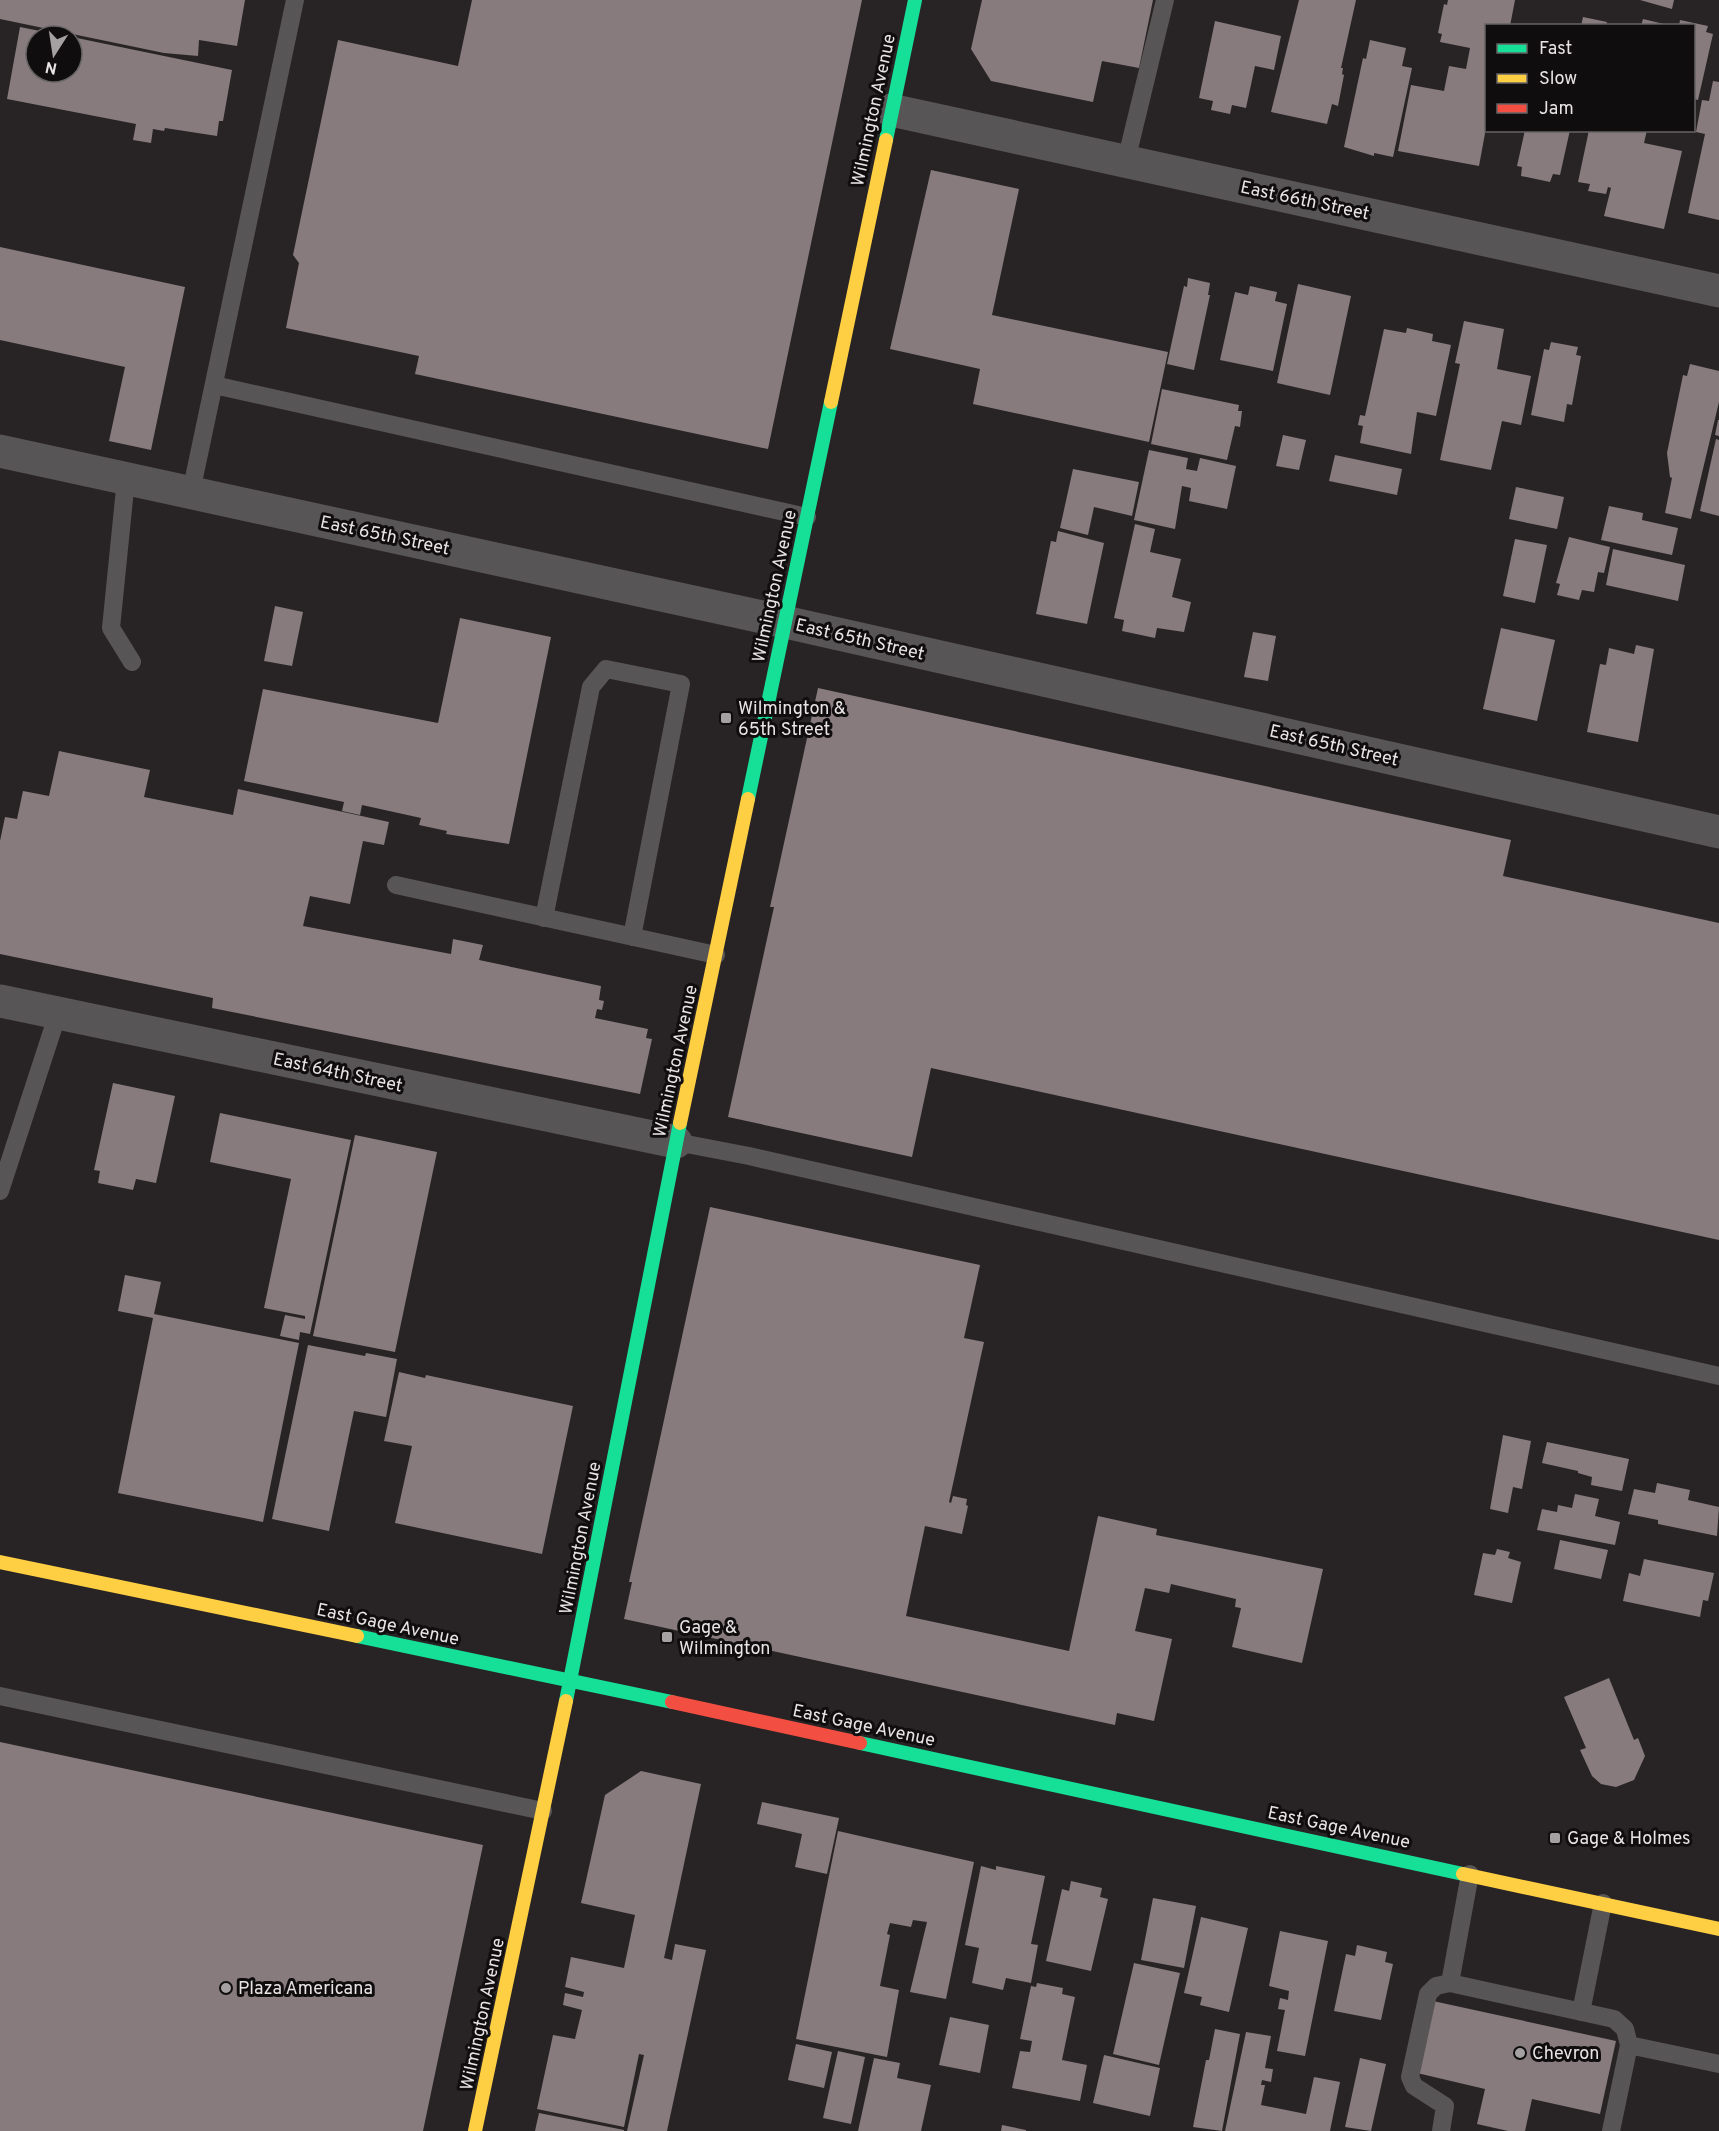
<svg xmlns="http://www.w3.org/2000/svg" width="1719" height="2131" font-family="Overpass,sans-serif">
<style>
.building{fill:#877b7e}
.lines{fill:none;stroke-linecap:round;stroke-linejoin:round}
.lane{stroke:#585556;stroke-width:18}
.street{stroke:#585556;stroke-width:33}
.fast{stroke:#16e098;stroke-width:14}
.slow{stroke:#ffcf43;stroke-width:14}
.jam{stroke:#f24e42;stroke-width:14}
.poi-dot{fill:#a5a0a1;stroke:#100d0e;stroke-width:2}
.labels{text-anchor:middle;stroke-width:6;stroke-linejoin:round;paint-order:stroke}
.street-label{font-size:18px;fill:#e8e3e4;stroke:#100d0e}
.poi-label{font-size:18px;fill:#e8e3e4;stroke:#100d0e;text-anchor:start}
</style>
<rect width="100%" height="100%" fill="#282425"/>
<!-- building -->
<path class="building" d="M 0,0 L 245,0 L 237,46 L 199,40 L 198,56 L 164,53 L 0,19 Z
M 472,0 L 862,0 L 768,449 L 415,374 L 419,356 L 286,328 L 299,263 L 293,255 L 338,40 L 458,66 Z
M 982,0 L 1153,0 L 1139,68 L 1102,61 L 1093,102 L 991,81 L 971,49 Z
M 1299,0 L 1356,0 L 1341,68 L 1343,68 L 1342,74 L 1344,75 L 1338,106 L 1332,104 L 1327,124 L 1271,112 Z
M 1448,0 L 1515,0 L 1510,26 L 1486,26 L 1486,128 L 1479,166 L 1398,151 L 1411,85 L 1444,91 L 1449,66 L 1466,69 L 1470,48 L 1440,42 L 1442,34 L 1438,33 L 1444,4 L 1447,5 Z
M 1640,0 L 1674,0 L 1672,9 Z
M 1583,17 L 1607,22 L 1606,26 L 1581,26 Z
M 1643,19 L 1668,25 L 1668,26 L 1641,26 Z
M 1680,20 L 1708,26 L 1706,32 L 1713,34 L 1698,100 L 1694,99 L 1694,26 L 1679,26 Z
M 1215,21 L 1281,36 L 1274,70 L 1255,66 L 1246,108 L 1232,105 L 1230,114 L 1211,110 L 1213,101 L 1199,98 Z
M 20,27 L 60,35 L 36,36 L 36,72 L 72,72 L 72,37 L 232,70 L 223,121 L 219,121 L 217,136 L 165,128 L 164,131 L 153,129 L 151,143 L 133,140 L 136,124 L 7,99 Z
M 1370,40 L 1406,48 L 1402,66 L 1412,68 L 1393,157 L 1374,153 L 1374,156 L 1344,147 L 1363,58 L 1366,59 Z
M 1713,81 L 1719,82 L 1719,220 L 1688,213 L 1705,134 L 1696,132 L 1702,100 L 1709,101 Z
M 1525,130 L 1570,130 L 1560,175 L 1553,174 L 1550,182 L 1521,176 L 1522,167 L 1517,166 Z
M 1589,130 L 1647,130 L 1644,143 L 1682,151 L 1664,229 L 1604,216 L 1611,188 L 1608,187 L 1606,194 L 1588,191 L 1590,184 L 1578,182 Z
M 931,170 L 1019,189 L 992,315 L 1168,352 L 1149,442 L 973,404 L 980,369 L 890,349 Z
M 0,247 L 185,287 L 151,450 L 109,441 L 125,367 L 0,340 Z
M 1188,278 L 1210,283 L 1208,295 L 1210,295 L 1194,370 L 1167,364 L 1184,286 L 1187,287 Z
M 1298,284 L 1351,296 L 1330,395 L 1277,383 Z
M 1250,286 L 1277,292 L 1275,301 L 1287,304 L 1273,371 L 1220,360 L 1235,292 L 1248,295 Z
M 1464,321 L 1504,329 L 1497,369 L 1531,376 L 1521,425 L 1502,421 L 1491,470 L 1440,460 L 1460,364 L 1455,363 Z
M 1407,328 L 1433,334 L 1432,341 L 1451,345 L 1436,416 L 1417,412 L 1411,454 L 1360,443 L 1363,426 L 1358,425 L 1360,415 L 1365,416 L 1384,329 L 1406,333 Z
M 1551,342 L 1578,347 L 1576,355 L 1581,356 L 1572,405 L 1567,404 L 1564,422 L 1531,415 L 1544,349 L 1549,350 Z
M 1690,364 L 1719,371 L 1719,402 L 1691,519 L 1665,513 L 1672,478 L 1670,477 L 1667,453 L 1683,375 L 1687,376 Z
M 1162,389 L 1239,405 L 1238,411 L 1242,411 L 1240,427 L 1235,426 L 1227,460 L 1151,444 Z
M 1718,420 L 1719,420 L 1719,436 L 1715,435 Z
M 1283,435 L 1306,440 L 1299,470 L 1276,466 Z
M 1716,439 L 1719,440 L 1719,516 L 1700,511 Z
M 1149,450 L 1188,458 L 1186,469 L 1197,471 L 1200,458 L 1236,466 L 1227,509 L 1189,501 L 1191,488 L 1182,486 L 1175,529 L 1134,520 Z
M 1335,455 L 1402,469 L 1397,495 L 1329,481 Z
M 1073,469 L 1139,482 L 1132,516 L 1094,507 L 1088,535 L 1060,528 Z
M 1516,487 L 1564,497 L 1557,529 L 1509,519 Z
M 1609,506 L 1643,513 L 1642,520 L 1678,528 L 1672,555 L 1601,540 Z
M 1135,524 L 1155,529 L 1150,552 L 1181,559 L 1172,597 L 1191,602 L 1184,632 L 1157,628 L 1155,638 L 1122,631 L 1124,620 L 1114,618 Z
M 1058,531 L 1104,543 L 1087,624 L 1036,614 L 1051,541 L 1056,542 Z
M 1569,537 L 1610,547 L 1604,573 L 1598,572 L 1594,592 L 1582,590 L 1579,600 L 1557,595 L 1560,584 L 1556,583 Z
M 1515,539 L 1547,545 L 1535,603 L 1503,596 Z
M 1613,549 L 1685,565 L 1678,601 L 1606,585 Z
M 275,606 L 303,612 L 292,666 L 264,661 Z
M 460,618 L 551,637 L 509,844 L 446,834 L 447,831 L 419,825 L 421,818 L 362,805 L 360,815 L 342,811 L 344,802 L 244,781 L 263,689 L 438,723 Z
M 1501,628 L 1555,640 L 1537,721 L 1483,709 Z
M 1253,632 L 1276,636 L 1268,681 L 1244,677 Z
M 1636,645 L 1654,649 L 1638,742 L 1587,732 L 1600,664 L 1606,665 L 1609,648 L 1634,654 Z
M 818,688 L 1511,840 L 1503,876 L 1719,923 L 1719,1240 L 931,1068 L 912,1157 L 728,1117 L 774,907 L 770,907 Z
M 59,751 L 150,770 L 144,797 L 233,815 L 238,789 L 389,822 L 384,845 L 363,841 L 350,904 L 310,896 L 303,926 L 451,954 L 453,939 L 483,945 L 479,960 L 601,986 L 599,1000 L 604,1001 L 602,1010 L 597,1009 L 595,1018 L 648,1029 L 646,1038 L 652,1039 L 640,1094 L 212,1008 L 213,998 L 0,954 L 0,841 L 5,817 L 17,819 L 23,791 L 49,796 Z
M 113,1083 L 175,1096 L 156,1183 L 136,1179 L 133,1190 L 98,1183 L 100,1171 L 94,1170 Z
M 220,1113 L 351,1140 L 310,1334 L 300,1332 L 299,1340 L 280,1336 L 285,1315 L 305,1319 L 305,1316 L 264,1308 L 291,1179 L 210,1162 Z
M 355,1135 L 437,1152 L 395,1352 L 313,1336 Z
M 710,1207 L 980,1265 L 964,1338 L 984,1342 L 949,1502 L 951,1503 L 953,1496 L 967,1499 L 966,1505 L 968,1506 L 962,1534 L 925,1526 L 906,1616 L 1069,1651 L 1098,1516 L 1157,1529 L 1156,1535 L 1323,1569 L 1302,1663 L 1232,1647 L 1241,1608 L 1235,1607 L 1236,1599 L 1171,1584 L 1169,1593 L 1145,1588 L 1135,1631 L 1172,1639 L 1154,1721 L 1117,1713 L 1115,1725 L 624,1619 L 632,1582 L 629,1582 Z
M 125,1275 L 161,1282 L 154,1314 L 299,1343 L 263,1522 L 118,1493 L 153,1318 L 118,1311 Z
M 308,1345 L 365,1356 L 366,1353 L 397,1359 L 386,1417 L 354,1411 L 329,1531 L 272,1519 Z
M 399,1372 L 425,1378 L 426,1375 L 573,1406 L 542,1554 L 395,1523 L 412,1446 L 384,1441 Z
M 1503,1435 L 1531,1441 L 1522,1489 L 1513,1487 L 1508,1513 L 1490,1509 Z
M 1547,1442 L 1629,1459 L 1622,1491 L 1591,1485 L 1592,1477 L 1578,1473 L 1578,1471 L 1542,1463 Z
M 1657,1483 L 1690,1490 L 1688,1500 L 1719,1507 L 1717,1536 L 1658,1524 L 1658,1520 L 1628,1514 L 1634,1489 L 1655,1493 Z
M 1575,1494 L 1599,1499 L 1595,1516 L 1620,1522 L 1615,1545 L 1537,1530 L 1542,1509 L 1557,1512 L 1558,1505 L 1572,1508 Z
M 1560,1540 L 1608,1550 L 1601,1579 L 1554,1569 Z
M 1497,1549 L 1510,1552 L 1508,1558 L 1521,1562 L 1512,1603 L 1474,1595 L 1483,1553 L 1495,1555 Z
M 1644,1559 L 1714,1573 L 1708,1601 L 1703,1600 L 1700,1617 L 1623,1601 L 1629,1573 L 1640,1576 Z
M 1609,1678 L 1634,1740 L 1638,1738 L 1645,1756 L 1634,1780 L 1616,1787 L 1601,1784 L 1592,1776 L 1580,1750 L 1586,1748 L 1564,1697 Z
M 0,1742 L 483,1845 L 423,2131 L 0,2131 Z
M 641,1771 L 701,1784 L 664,1958 L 672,1960 L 675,1944 L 706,1950 L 667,2131 L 627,2131 L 644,2055 L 639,2054 L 624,2127 L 537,2109 L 553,2035 L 575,2039 L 582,2010 L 563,2005 L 565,1993 L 583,1997 L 584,1992 L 565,1987 L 571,1957 L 624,1968 L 635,1915 L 581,1903 L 605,1795 Z
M 762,1802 L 839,1818 L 827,1874 L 795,1867 L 802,1834 L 757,1824 Z
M 838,1831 L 974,1862 L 946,1999 L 910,1992 L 927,1922 L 913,1920 L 911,1927 L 890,1923 L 887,1934 L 890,1935 L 880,1986 L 899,1990 L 887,2057 L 796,2039 Z
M 981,1866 L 996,1870 L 996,1866 L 1045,1876 L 1031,1944 L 1038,1945 L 1031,1983 L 1006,1978 L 1003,1990 L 972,1983 L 979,1948 L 965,1945 Z
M 1071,1881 L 1102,1888 L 1100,1897 L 1108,1899 L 1091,1971 L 1046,1961 L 1062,1889 L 1069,1891 Z
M 1153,1898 L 1196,1906 L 1184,1968 L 1141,1960 Z
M 1201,1917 L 1248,1928 L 1229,2012 L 1200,2005 L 1202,1997 L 1184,1993 Z
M 1280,1931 L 1328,1941 L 1305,2056 L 1277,2051 L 1285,2010 L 1278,2009 L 1280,1998 L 1288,2000 L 1289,1991 L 1269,1986 Z
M 1357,1945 L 1387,1952 L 1385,1962 L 1393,1964 L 1381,2020 L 1334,2011 L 1346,1954 L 1355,1956 Z
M 1134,1963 L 1180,1973 L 1159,2065 L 1113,2054 Z
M 1037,1983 L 1063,1988 L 1062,1994 L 1075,1997 L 1062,2060 L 1087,2065 L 1080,2101 L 1012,2088 L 1020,2051 L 1030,2052 L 1032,2041 L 1020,2039 L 1031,1986 L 1036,1987 Z
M 1433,2001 L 1616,2041 L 1600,2114 L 1532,2099 L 1525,2131 L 1508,2131 L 1477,2124 L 1485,2089 L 1417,2073 Z
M 950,2017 L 989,2025 L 980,2073 L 939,2065 Z
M 1215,2029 L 1240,2034 L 1222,2131 L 1193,2127 L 1206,2060 L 1209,2060 Z
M 1246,2032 L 1271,2036 L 1265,2068 L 1273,2069 L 1271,2082 L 1262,2080 L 1261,2085 L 1265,2085 L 1261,2105 L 1306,2114 L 1314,2077 L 1340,2082 L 1330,2131 L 1225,2131 Z
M 796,2044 L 832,2052 L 824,2088 L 788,2080 Z
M 838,2051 L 865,2057 L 851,2124 L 823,2118 Z
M 1104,2055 L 1160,2068 L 1150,2116 L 1093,2103 Z
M 874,2058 L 900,2063 L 897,2078 L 931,2085 L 921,2131 L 858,2131 Z
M 1360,2058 L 1386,2064 L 1371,2131 L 1345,2127 Z
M 539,2113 L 624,2130 L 624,2131 L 535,2131 Z
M 1002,2125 L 1026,2130 L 1026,2131 L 1001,2131 Z"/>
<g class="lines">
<!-- lane -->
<path class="lane" d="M 1126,161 L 1165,0
M 214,385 L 807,517
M 126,479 L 111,628 L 132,662
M 191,492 L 295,0
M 396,885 L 716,955
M 544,918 L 591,687 L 606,669 L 681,684 L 632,937
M 676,1142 L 749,1156 L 1719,1376
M 0,1191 L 58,1013
M 0,1696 L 543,1811
M 1450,1983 L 1614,2019 L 1625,2029 L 1629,2045 L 1611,2131
M 1581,2012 L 1603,1903
M 1629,2045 L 1719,2064
M 1441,2131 L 1445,2106 L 1414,2086 L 1410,2077 L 1428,1994 L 1436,1986 L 1450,1983 L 1470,1874"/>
<!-- street -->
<path class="street" d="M 891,110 L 1719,291
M 0,451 L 785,622 L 1719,832
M 0,1001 L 676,1142"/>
<!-- fast -->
<path class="fast" d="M 886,140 L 915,0
M 748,799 L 831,402
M 357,1636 L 672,1702
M 566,1701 L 680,1123
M 860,1743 L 1463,1874"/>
<!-- slow -->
<path class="slow" d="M 831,402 L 886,140
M 680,1123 L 748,799
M 0,1562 L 357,1636
M 1463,1874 L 1719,1929
M 475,2131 L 566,1701"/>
<!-- jam -->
<path class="jam" d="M 672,1702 L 860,1743"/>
</g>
<!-- markers -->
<g class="poi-dot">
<rect x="720" y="712" width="12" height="12" rx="3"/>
<rect x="661" y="1631" width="12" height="12" rx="3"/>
<rect x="1549" y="1832" width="12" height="12" rx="3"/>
<circle cx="226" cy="1988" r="6"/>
<circle cx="1520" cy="2053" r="6"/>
</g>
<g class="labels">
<!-- street labels -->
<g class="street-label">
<text transform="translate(873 110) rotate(-78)" y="6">Wilmington Avenue</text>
<text transform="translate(1305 200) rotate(12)" y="6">East 66th Street</text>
<text transform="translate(385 535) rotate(12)" y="6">East 65th Street</text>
<text transform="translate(774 586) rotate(-78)" y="6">Wilmington Avenue</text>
<text transform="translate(860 639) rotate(13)" y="6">East 65th Street</text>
<text transform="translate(1334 745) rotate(13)" y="6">East 65th Street</text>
<text transform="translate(675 1061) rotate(-78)" y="6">Wilmington Avenue</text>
<text transform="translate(338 1072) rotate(12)" y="6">East 64th Street</text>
<text transform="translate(580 1538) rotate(-79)" y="6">Wilmington Avenue</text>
<text transform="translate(388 1624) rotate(12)" y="6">East Gage Avenue</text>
<text transform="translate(864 1725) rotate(12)" y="6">East Gage Avenue</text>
<text transform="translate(1339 1827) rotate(12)" y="6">East Gage Avenue</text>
<text transform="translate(482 2014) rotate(-78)" y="6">Wilmington Avenue</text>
</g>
<!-- poi labels -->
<g class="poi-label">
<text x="738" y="714">Wilmington &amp;<tspan x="738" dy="21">65th Street</tspan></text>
<text x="679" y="1633">Gage &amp;<tspan x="679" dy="21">Wilmington</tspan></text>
<text x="1567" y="1844">Gage &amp; Holmes</text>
<text x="238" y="1994">Plaza Americana</text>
<text x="1532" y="2059">Chevron</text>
</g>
</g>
<!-- legend -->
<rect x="1485" y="24" width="210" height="108" fill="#100d0e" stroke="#666364" stroke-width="1.5"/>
<rect x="1497" y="44" width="30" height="9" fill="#16e098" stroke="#666364" stroke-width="1.5"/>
<text x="1539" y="54" font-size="18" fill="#e8e3e4">Fast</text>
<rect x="1497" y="74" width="30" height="9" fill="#ffcf43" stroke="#666364" stroke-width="1.5"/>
<text x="1539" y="84" font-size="18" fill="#e8e3e4">Slow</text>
<rect x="1497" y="104" width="30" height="9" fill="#f24e42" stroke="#666364" stroke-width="1.5"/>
<text x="1539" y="114" font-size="18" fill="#e8e3e4">Jam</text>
<!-- north arrow -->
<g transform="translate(54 54) rotate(192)"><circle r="28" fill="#100d0e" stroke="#666364" stroke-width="1.5"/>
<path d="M0-4.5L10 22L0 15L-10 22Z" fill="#a5a0a1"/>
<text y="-9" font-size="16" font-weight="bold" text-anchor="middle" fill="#e8e3e4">N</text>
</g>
</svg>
